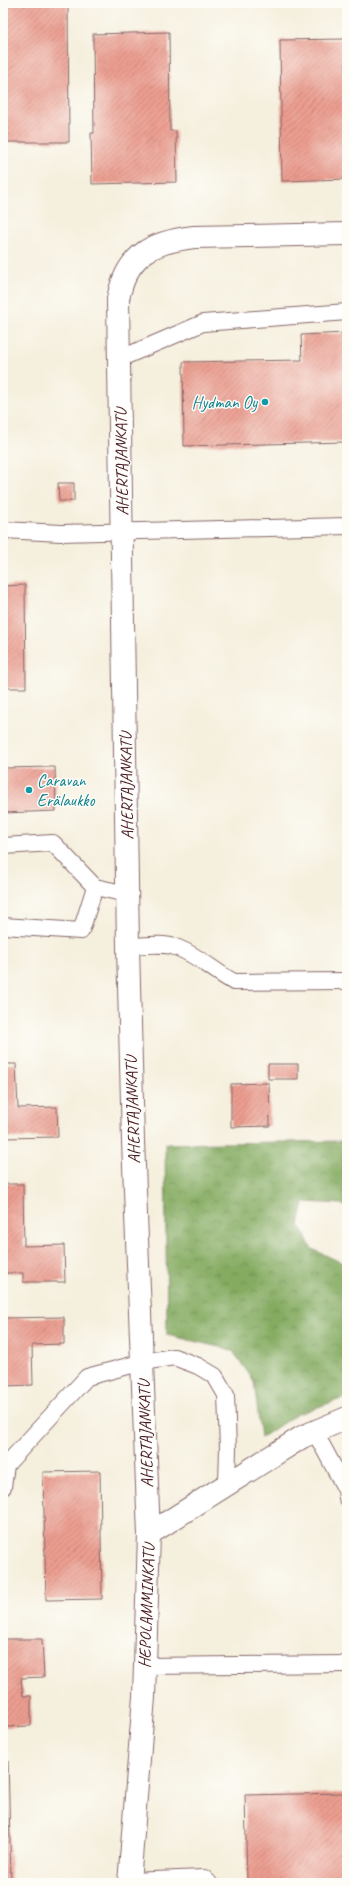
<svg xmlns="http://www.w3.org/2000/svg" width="350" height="1886" font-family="Caveat,sans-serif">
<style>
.forest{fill:url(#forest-crowns);stroke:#676546}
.building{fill:url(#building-hatch)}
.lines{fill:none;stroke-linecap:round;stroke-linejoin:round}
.service-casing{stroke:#866869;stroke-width:18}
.minor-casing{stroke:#866869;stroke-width:24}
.tertiary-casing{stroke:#866869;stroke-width:24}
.service{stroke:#fff;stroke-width:16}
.minor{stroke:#fff;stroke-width:22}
.tertiary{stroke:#fff;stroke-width:22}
.culture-dot{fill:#0f9aa8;stroke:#fdfcf7;stroke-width:1.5}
.labels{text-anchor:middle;stroke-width:3;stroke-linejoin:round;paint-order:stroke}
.culture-label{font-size:17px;fill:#0d838f;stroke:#fdfcf7;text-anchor:end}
.street-label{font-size:17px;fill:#4a1f2b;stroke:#fdfcf7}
</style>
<defs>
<pattern id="forest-crowns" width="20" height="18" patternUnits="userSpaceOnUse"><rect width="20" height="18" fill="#84ab61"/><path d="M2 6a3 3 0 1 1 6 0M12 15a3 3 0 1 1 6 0" fill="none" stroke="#6e8b50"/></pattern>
<pattern id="building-hatch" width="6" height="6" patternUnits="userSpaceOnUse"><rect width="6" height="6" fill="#ec9e90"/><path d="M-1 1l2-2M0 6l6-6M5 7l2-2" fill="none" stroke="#c18076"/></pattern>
</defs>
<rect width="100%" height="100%" fill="#fdfcf7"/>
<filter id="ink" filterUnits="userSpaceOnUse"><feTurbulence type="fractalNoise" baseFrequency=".025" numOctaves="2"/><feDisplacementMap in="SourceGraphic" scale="8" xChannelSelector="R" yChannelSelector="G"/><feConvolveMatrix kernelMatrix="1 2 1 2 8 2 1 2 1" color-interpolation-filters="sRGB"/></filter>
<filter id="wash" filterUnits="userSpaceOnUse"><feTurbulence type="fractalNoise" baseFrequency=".012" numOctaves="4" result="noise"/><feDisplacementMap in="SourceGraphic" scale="16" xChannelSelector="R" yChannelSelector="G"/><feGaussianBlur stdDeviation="0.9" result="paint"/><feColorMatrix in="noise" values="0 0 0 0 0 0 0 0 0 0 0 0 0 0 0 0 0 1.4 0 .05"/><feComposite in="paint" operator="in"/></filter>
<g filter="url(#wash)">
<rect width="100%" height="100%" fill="#f5efdd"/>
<!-- forest -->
<path class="forest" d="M 347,1141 L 347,1207 L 341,1204 L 304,1202 L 299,1225 L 312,1249 L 347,1265 L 347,1397 L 295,1415 L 261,1438 L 254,1381 L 232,1350 L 167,1335 L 165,1144 Z"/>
<g id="blocks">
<!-- building -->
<path class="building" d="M 3,3 L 68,3 L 69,142 L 3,142 Z
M 169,32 L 170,131 L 176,131 L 177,182 L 92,184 L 91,133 L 94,133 L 93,34 Z
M 346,39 L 347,179 L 282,181 L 280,40 Z
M 347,333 L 347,442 L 184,446 L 183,362 L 302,360 L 301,335 Z
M 58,483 L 74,483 L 74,501 L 59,501 Z
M 25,585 L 26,688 L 3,688 L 3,586 Z
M 55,767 L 56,811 L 3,813 L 3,768 Z
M 3,1064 L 16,1064 L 18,1108 L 57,1107 L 58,1137 L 3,1138 Z
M 268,1064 L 298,1064 L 298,1079 L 268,1079 Z
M 269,1083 L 270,1126 L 231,1127 L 231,1084 Z
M 3,1184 L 23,1184 L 24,1246 L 64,1245 L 65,1282 L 23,1282 L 23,1273 L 3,1273 Z
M 64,1317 L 64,1344 L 32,1345 L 33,1385 L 3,1386 L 3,1318 Z
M 100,1471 L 102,1599 L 46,1600 L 43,1472 Z
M 3,1639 L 42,1639 L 44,1677 L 21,1678 L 23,1696 L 31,1696 L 31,1726 L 3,1727 Z
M 3,1760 L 8,1760 L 11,1881 L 3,1881 Z
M 347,1793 L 347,1883 L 247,1883 L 245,1795 Z"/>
</g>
</g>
<g filter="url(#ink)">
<use href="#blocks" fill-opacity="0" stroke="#866869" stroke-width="1"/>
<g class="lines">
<defs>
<path id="service" d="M 119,359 L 203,323 L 347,312
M 3,530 L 61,533 L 347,526
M 3,846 L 53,843 L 95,887 L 127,894
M 3,926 L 81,931 L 95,887
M 128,946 C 143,946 163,942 178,948 C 199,956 215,972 234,982 L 347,981
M 315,1432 L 346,1490 L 347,1498
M 3,1487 L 6,1465 L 87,1377 L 143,1362 L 174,1357 L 198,1366 L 215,1376 L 226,1395 L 228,1448 L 227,1484
M 145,1666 L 347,1664
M 129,1881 L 204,1878 L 209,1883"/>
<path id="minor" d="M 149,1534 L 133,1141 L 128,946 L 118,299 C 127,254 152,242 194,237 L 347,234
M 149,1534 L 302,1437 L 347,1418"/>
<path id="tertiary" d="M 129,1883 L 144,1697 L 149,1534"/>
</defs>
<!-- service casing -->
<use href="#service" class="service-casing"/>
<!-- minor casing -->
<use href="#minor" class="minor-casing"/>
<!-- tertiary casing -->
<use href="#tertiary" class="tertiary-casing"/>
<!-- service -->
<use href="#service" class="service"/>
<!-- minor -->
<use href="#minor" class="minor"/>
<!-- tertiary -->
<use href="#tertiary" class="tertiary"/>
</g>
</g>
<!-- markers -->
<g class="culture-dot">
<circle cx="265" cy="402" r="4"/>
<circle cx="29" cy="790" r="4"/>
</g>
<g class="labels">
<!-- culture labels -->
<g class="culture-label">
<text x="257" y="408">Hydman Oy</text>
<text x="37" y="786" text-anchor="start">Caravan<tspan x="37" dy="20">Erälaukko</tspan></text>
</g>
<!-- street labels -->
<g class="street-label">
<text transform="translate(121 462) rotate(-91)" y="6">AHERTAJANKATU</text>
<text transform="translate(126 786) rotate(-91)" y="6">AHERTAJANKATU</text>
<text transform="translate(132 1110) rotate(-92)" y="6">AHERTAJANKATU</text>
<text transform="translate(145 1434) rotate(-92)" y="6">AHERTAJANKATU</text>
<text transform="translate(146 1606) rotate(-88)" y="6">HEPOLAMMINKATU</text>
</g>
</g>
<!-- margin -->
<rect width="350" height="1886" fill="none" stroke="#fdfcf7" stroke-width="16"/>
</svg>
